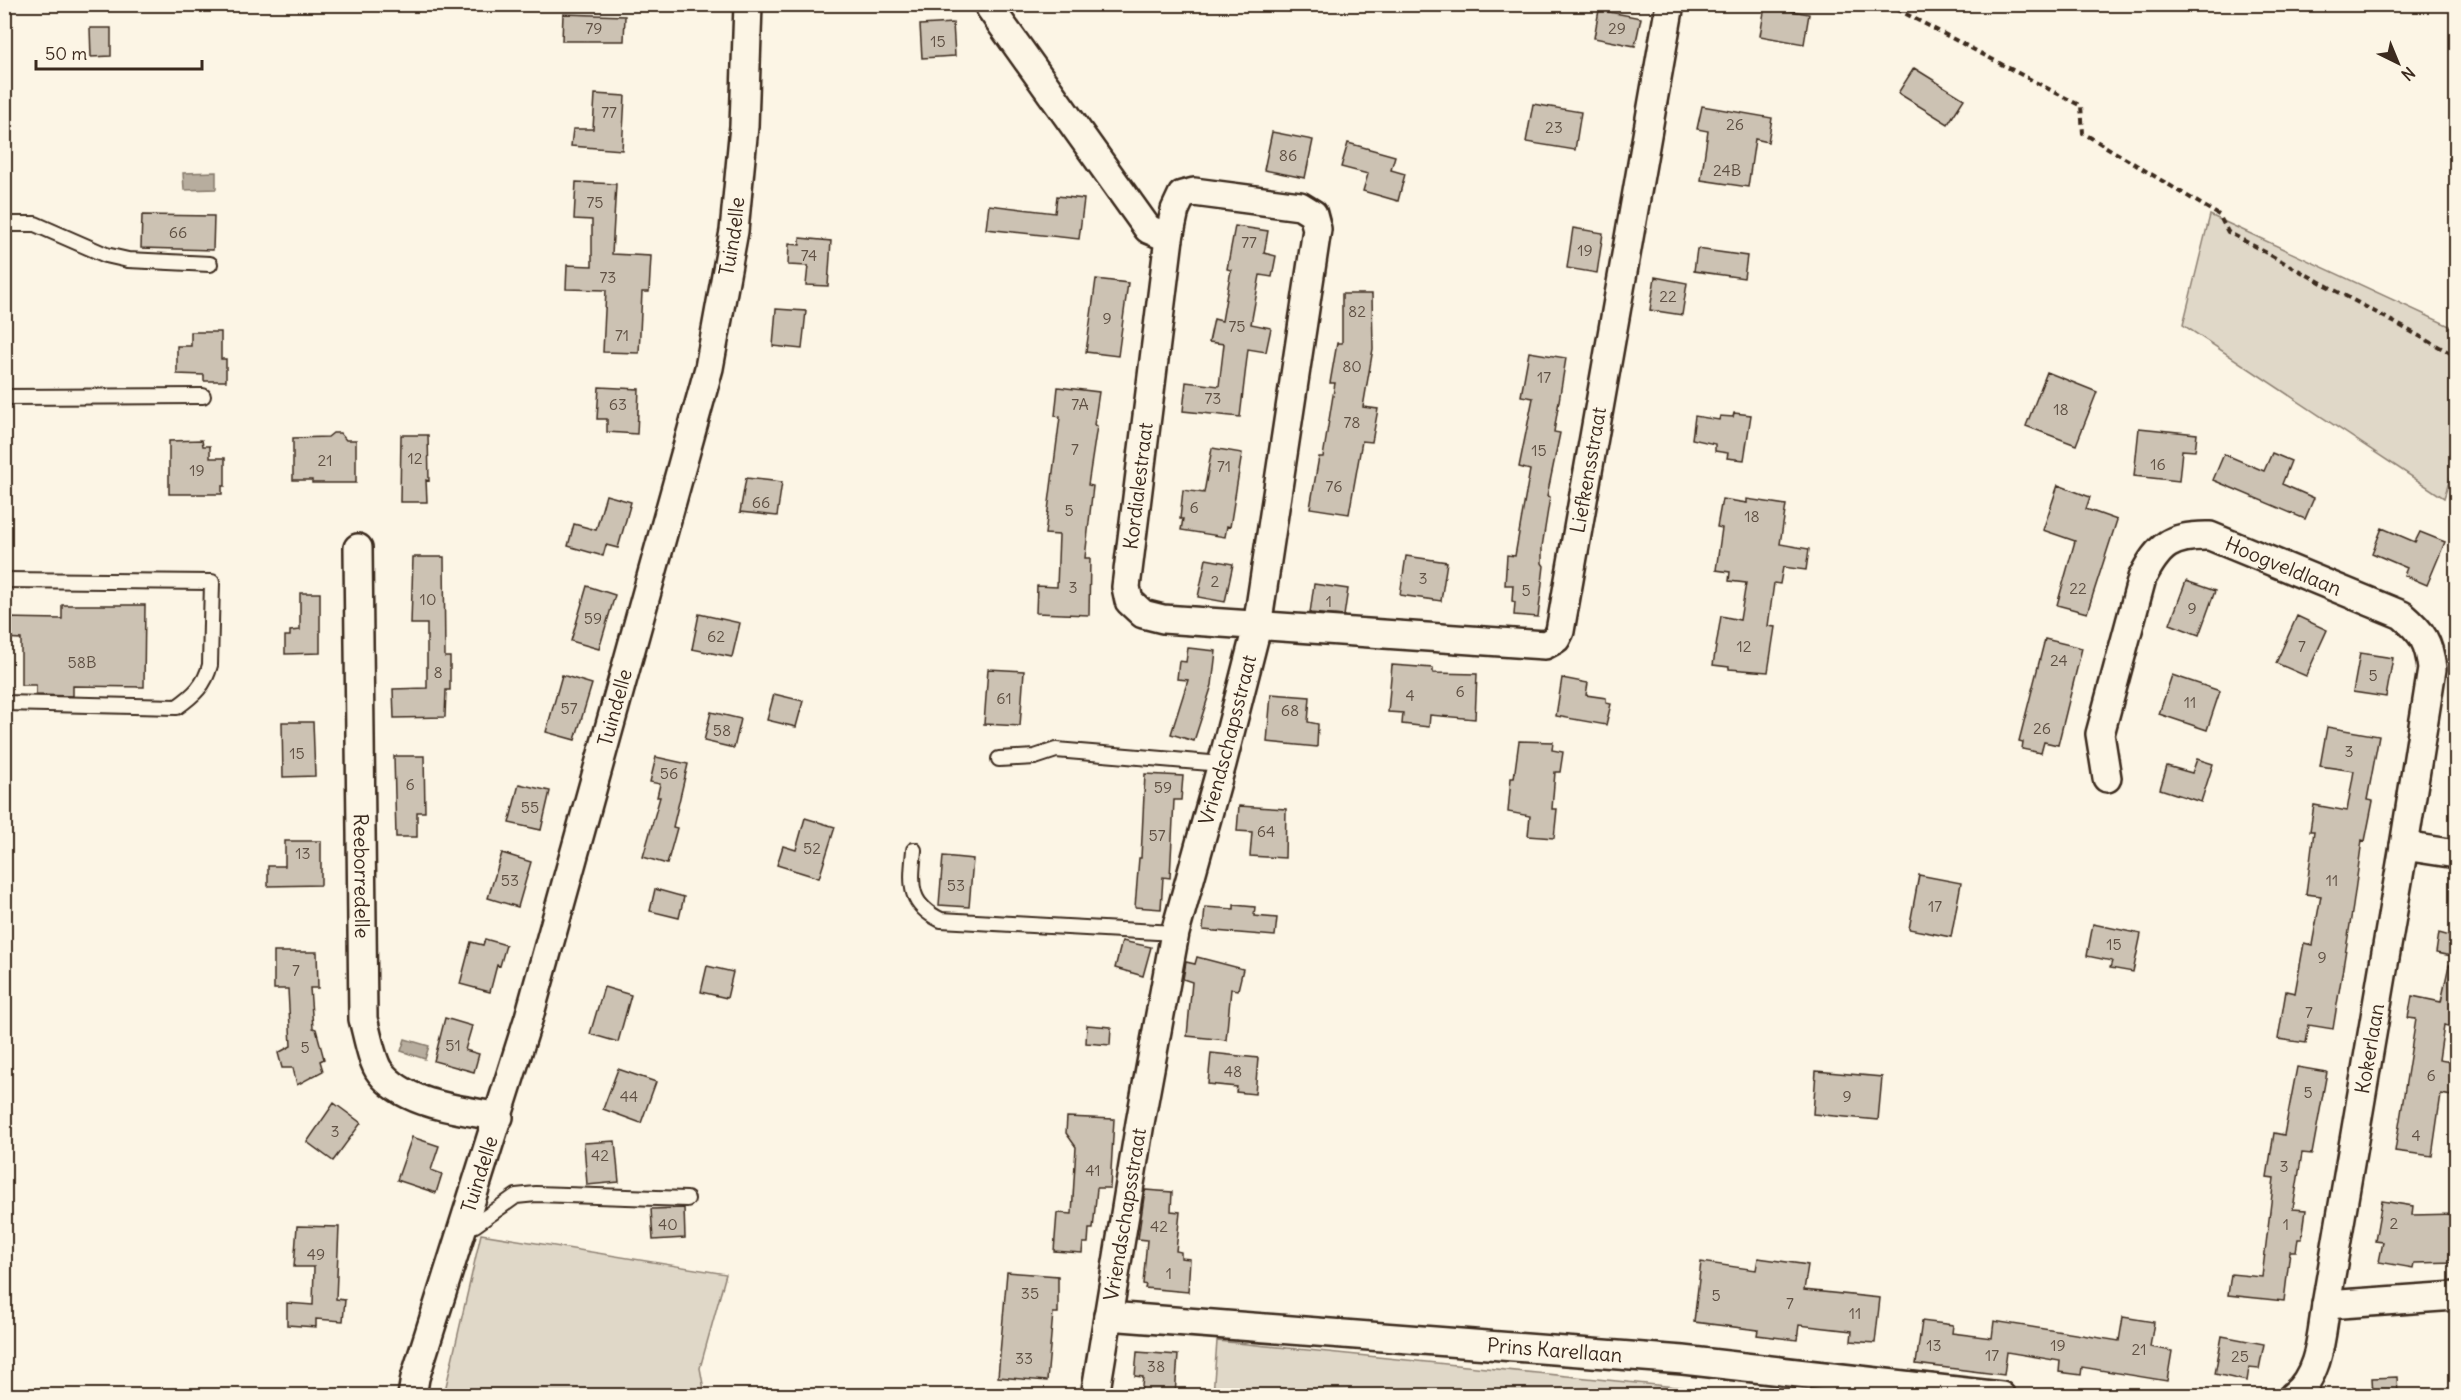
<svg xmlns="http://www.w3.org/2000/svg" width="2461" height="1400" font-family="Delius,sans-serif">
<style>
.green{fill:#e0d8c8;stroke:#8e8173;stroke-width:1.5}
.water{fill:#b7ad9e;stroke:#85796b;stroke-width:1.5}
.building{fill:#ccc2b3;stroke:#3b2a1e;stroke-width:1.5}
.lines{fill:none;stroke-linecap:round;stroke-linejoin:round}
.service-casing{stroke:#3b2a1e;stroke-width:18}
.minor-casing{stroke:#3b2a1e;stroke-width:32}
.path{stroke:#3b2a1e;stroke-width:4;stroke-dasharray:6 4.5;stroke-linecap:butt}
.service{stroke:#fcf5e5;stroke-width:14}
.minor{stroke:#fcf5e5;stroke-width:27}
.labels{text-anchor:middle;stroke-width:4.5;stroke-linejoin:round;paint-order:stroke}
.number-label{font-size:16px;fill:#5f5043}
.street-label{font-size:20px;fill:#3b2a1e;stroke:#fcf5e5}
</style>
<rect width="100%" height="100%" fill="#fcf5e5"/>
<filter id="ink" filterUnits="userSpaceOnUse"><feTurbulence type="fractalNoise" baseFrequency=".0167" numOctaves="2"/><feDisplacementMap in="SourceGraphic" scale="12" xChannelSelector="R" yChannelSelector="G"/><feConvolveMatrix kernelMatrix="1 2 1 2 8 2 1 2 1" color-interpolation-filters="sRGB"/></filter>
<g filter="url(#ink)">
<!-- green -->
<path class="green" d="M 2210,215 L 2456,329 L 2456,459 L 2444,498 L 2183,325 Z
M 481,1234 L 726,1274 L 700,1368 L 705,1395 L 444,1395 Z
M 1217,1341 L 1756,1395 L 1213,1395 Z"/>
<!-- water -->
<path class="water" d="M 216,172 L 216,189 L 184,190 L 183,173 Z
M 405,1039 L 429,1046 L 425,1059 L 401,1051 Z"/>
<!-- building -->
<path class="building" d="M 1765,6 L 1809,14 L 1804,44 L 1760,36 Z
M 1599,10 L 1641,18 L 1635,46 L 1594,38 Z
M 563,14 L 625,16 L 624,41 L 562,41 Z
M 953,23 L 955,56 L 922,58 L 920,25 Z
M 90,28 L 111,28 L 111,56 L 91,57 Z
M 1914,68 L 1964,99 L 1948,124 L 1898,93 Z
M 595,94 L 625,96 L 622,150 L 571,146 L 573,129 L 593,129 Z
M 1533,104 L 1581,112 L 1575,150 L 1526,142 Z
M 1702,106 L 1772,118 L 1768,142 L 1755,139 L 1748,187 L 1701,180 L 1708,131 L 1697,129 Z
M 1272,132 L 1313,140 L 1305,178 L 1264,170 Z
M 1348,143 L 1395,156 L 1391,170 L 1405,174 L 1398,201 L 1363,191 L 1368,174 L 1341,167 Z
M 576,182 L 616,184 L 612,254 L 651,256 L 649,292 L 642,292 L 639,353 L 603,352 L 606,290 L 566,289 L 567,265 L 592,266 L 592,220 L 574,219 Z
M 1057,196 L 1084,199 L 1079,239 L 986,229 L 989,205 L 1055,213 Z
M 142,215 L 214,216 L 213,250 L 141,248 Z
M 1235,226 L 1268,231 L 1264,253 L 1276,256 L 1272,277 L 1260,275 L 1251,324 L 1271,328 L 1266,352 L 1248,349 L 1240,417 L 1183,411 L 1186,382 L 1219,386 L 1224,344 L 1209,342 L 1214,319 L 1222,321 L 1231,270 L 1227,269 Z
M 1573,228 L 1603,233 L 1597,273 L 1567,268 Z
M 800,238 L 831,241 L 828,286 L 806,285 L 808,266 L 788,265 L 789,244 L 800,245 Z
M 1697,249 L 1747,256 L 1744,278 L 1694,271 Z
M 1655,277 L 1687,283 L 1682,315 L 1650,310 Z
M 1096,279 L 1128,283 L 1118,356 L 1086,352 Z
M 1342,294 L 1372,294 L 1373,349 L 1363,407 L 1378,409 L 1372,442 L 1362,441 L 1349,514 L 1310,508 L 1319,457 L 1323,457 L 1335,383 L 1330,383 L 1337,343 L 1342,343 Z
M 776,309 L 806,311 L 802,349 L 773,346 Z
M 191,332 L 221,332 L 221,359 L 226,359 L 226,381 L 204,381 L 204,375 L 177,374 L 177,346 L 191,346 Z
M 1529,352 L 1566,358 L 1554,432 L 1560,433 L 1547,496 L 1550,497 L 1542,547 L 1542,563 L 1544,566 L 1538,617 L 1514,615 L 1515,602 L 1512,601 L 1513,585 L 1505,585 L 1507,555 L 1515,556 L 1530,470 L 1519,467 L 1533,398 L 1521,396 Z
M 2047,372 L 2097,392 L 2076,445 L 2026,426 Z
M 599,387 L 639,389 L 637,434 L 607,432 L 607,419 L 597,419 Z
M 1058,387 L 1099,392 L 1094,425 L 1097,426 L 1088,485 L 1093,486 L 1085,558 L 1090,558 L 1089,615 L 1036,613 L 1037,586 L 1057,587 L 1059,535 L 1045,534 L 1060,417 L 1055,416 Z
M 1734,413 L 1751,415 L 1744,460 L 1727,458 L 1728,453 L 1715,451 L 1715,444 L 1692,439 L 1695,416 L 1719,420 L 1720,416 L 1733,417 Z
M 2139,428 L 2197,434 L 2195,451 L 2182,450 L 2179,481 L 2134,476 Z
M 333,433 L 340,433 L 346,440 L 356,440 L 356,483 L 312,483 L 312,480 L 293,480 L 293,438 L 328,437 Z
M 401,435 L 428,435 L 429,481 L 426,480 L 427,502 L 400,502 Z
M 202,440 L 203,446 L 210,446 L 210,458 L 225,458 L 225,486 L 222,486 L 222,494 L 169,494 L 169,441 Z
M 1212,448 L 1242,453 L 1230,527 L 1227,526 L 1225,537 L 1181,530 L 1183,519 L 1180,519 L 1183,490 L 1204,493 Z
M 2272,453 L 2291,461 L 2282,484 L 2314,498 L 2305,519 L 2213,480 L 2224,454 L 2264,471 Z
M 746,478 L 782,482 L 777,516 L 740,512 Z
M 2058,485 L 2090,497 L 2086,509 L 2117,520 L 2087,613 L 2057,605 L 2075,541 L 2043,530 Z
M 606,495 L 631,502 L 618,548 L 606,545 L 603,556 L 568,546 L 574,524 L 596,530 Z
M 1722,499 L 1747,503 L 1747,499 L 1786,505 L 1780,544 L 1809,549 L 1806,570 L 1783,567 L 1780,584 L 1774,583 L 1768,626 L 1775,627 L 1768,672 L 1729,669 L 1729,667 L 1713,665 L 1721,616 L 1740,620 L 1746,583 L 1729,581 L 1730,572 L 1716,570 L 1722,528 L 1717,527 Z
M 2382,528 L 2415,542 L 2420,532 L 2445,542 L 2427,585 L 2404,575 L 2407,568 L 2372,553 Z
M 1406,556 L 1447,562 L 1441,601 L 1400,595 Z
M 413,557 L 444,557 L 445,657 L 450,657 L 450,690 L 446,690 L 445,717 L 394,718 L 393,689 L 427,688 L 427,624 L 411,624 Z
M 1206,559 L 1233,564 L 1225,602 L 1198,597 Z
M 2186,581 L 2215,591 L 2199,635 L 2170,624 Z
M 1314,584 L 1348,589 L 1344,616 L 1310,613 Z
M 587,586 L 615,595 L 599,649 L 571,641 Z
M 300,593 L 320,593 L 320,653 L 285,654 L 285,636 L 290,636 L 290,631 L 300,630 Z
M 62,605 L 145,605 L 144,687 L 73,686 L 73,696 L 36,695 L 36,685 L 21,685 L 21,639 L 4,638 L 4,618 L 62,619 Z
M 699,614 L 740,623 L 732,657 L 692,649 Z
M 2297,616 L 2327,630 L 2306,676 L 2276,663 Z
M 2045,639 L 2082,648 L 2058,745 L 2044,742 L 2041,753 L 2022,749 L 2023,742 L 2019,741 Z
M 1188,648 L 1216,651 L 1212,685 L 1194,741 L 1171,734 L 1188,680 L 1177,679 L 1179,661 L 1186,662 Z
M 2360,653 L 2393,658 L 2386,697 L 2353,692 Z
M 1392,665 L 1433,668 L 1433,673 L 1477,674 L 1475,719 L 1430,715 L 1429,727 L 1402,724 L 1403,713 L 1388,712 Z
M 988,669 L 1024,671 L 1020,726 L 984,724 Z
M 562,675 L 592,684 L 575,740 L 546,732 Z
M 2172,675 L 2220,691 L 2207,730 L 2159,714 Z
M 1562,678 L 1588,683 L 1586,695 L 1606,698 L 1606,703 L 1611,704 L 1606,725 L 1556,716 Z
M 774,694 L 803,701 L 796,727 L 767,720 Z
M 1271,694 L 1310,697 L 1308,722 L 1318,724 L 1317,747 L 1267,742 Z
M 711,712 L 741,719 L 734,748 L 704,741 Z
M 282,722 L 313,722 L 315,776 L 283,777 Z
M 2327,727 L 2379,736 L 2367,800 L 2373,801 L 2365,841 L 2362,840 L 2353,906 L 2333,1029 L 2309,1025 L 2306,1043 L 2278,1039 L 2286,991 L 2295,993 L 2304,943 L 2312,945 L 2321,896 L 2306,894 L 2314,831 L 2310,831 L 2314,805 L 2347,811 L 2354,771 L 2320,766 Z
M 1519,741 L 1553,742 L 1552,750 L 1563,752 L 1560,772 L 1555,772 L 1552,809 L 1557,809 L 1554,838 L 1528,836 L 1530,816 L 1508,812 L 1511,778 L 1514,778 Z
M 394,756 L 424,756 L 425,812 L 417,812 L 417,837 L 396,837 Z
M 656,757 L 688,764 L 673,827 L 677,828 L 667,864 L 643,857 L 660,797 L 657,797 L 660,784 L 650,782 Z
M 2197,759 L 2213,764 L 2201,802 L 2160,789 L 2167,766 L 2192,773 Z
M 1145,774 L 1183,776 L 1181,800 L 1174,800 L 1170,878 L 1163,877 L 1161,909 L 1135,907 L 1139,858 L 1141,858 Z
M 519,784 L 550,791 L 541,830 L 509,823 Z
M 1239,806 L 1286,809 L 1285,858 L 1250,856 L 1252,832 L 1237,831 Z
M 805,818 L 835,827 L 819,878 L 777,865 L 783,846 L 796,850 Z
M 285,841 L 321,841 L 321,885 L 268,886 L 268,866 L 285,866 Z
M 502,853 L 531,862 L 518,907 L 488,898 Z
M 943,856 L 973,859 L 969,907 L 939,905 Z
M 1919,875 L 1961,883 L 1951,937 L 1909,929 Z
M 655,889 L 684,897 L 679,918 L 650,911 Z
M 1234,905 L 1255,907 L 1254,916 L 1277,918 L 1275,936 L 1203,930 L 1205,907 L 1234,909 Z
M 2093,924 L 2141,934 L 2133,972 L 2110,968 L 2112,961 L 2087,956 Z
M 2439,933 L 2457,938 L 2457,957 L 2436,953 Z
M 485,939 L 506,945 L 500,966 L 497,965 L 490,992 L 460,984 L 471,942 L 483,945 Z
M 1122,941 L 1151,947 L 1143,976 L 1115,968 Z
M 274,952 L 317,952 L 318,988 L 310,988 L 313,1028 L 316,1029 L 324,1059 L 320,1061 L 323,1071 L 297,1085 L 293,1068 L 282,1068 L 278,1053 L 291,1046 L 288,989 L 274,989 Z
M 1197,957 L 1243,969 L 1238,990 L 1231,989 L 1226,1040 L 1187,1036 L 1192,982 L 1183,979 L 1186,962 L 1195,964 Z
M 2449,965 L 2457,965 L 2457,1028 L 2444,1025 L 2439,1060 L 2457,1063 L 2457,1097 L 2441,1094 L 2432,1156 L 2395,1151 L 2416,1019 L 2408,1018 L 2412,996 L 2441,1002 Z
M 707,966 L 733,972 L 727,998 L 701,992 Z
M 604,987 L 631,995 L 618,1042 L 590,1034 Z
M 445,1018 L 472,1026 L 465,1050 L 479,1054 L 474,1072 L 434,1061 Z
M 1087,1025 L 1111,1027 L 1110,1045 L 1086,1043 Z
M 1211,1053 L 1258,1058 L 1255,1094 L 1236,1092 L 1237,1087 L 1208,1084 Z
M 2297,1067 L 2327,1072 L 2312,1154 L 2302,1153 L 2293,1209 L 2306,1210 L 2302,1239 L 2298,1239 L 2296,1251 L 2290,1251 L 2284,1301 L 2228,1295 L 2231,1274 L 2262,1277 L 2274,1178 L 2267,1177 L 2274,1133 L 2284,1135 Z
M 618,1069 L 656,1082 L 641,1123 L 603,1109 Z
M 1816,1071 L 1882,1077 L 1878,1120 L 1813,1114 Z
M 334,1103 L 361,1123 L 333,1161 L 307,1142 Z
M 1067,1117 L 1114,1119 L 1110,1188 L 1097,1188 L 1093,1229 L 1089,1229 L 1088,1243 L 1083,1243 L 1082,1253 L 1054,1251 L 1057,1213 L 1072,1214 L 1076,1147 L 1066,1133 Z
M 412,1137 L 439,1146 L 431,1170 L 442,1174 L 436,1193 L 397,1180 Z
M 615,1141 L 619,1182 L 587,1185 L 584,1143 Z
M 1145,1190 L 1172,1192 L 1171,1211 L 1180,1212 L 1176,1251 L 1181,1252 L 1181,1258 L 1190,1259 L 1188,1292 L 1145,1288 L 1146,1285 L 1143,1284 L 1147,1240 L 1138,1239 Z
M 2382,1201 L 2413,1206 L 2412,1215 L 2457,1214 L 2457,1262 L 2414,1263 L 2413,1268 L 2379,1262 L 2383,1242 L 2375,1241 Z
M 684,1208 L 685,1238 L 653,1240 L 651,1209 Z
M 297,1226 L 339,1227 L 336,1299 L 345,1300 L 343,1321 L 316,1319 L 316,1327 L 287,1325 L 287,1303 L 313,1305 L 314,1267 L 294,1267 Z
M 1758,1258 L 1808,1265 L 1804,1290 L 1880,1298 L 1875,1343 L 1851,1341 L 1852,1331 L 1799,1325 L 1797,1340 L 1757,1335 L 1758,1330 L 1694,1322 L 1701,1262 L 1756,1270 Z
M 1007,1272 L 1058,1276 L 1058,1313 L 1053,1313 L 1047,1381 L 998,1377 Z
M 2123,1317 L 2154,1322 L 2150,1347 L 2172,1351 L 2167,1381 L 2082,1367 L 2081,1375 L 2059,1372 L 2060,1361 L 2007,1352 L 2004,1375 L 1916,1364 L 1922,1321 L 1953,1325 L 1952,1333 L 1992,1338 L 1994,1321 L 2119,1341 Z
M 2222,1336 L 2264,1344 L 2259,1369 L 2249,1368 L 2247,1381 L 2215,1374 Z
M 1137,1352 L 1178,1355 L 1175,1395 L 1141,1395 L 1143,1377 L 1135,1376 Z
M 2397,1377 L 2398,1395 L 2373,1395 L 2372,1378 Z"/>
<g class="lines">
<defs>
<path id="service" d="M 4,224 L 35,224 L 106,255 L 128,260 L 210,264
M 4,397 L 203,396
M 4,580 L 212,582 L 210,665 C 205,685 194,695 177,707 L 4,703
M 999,759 L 1035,757 L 1056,750 L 1222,764
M 914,850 C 911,883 907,904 941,920 L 1175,933
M 464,1227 L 475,1225 L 516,1196 L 536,1194 L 687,1199"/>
<g id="minor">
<path d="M 990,8 L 1148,229 L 1169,238"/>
<path id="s1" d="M 358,548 L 363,1019 C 367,1033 372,1062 380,1072 C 406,1106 461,1109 499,1117"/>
<path id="s2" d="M 2107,778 L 2100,734 L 2142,578 C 2159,545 2171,535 2210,536 L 2402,615 C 2423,633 2429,642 2432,669 L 2404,846"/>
<path id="s3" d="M 2326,1305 L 2404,846 L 2456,854"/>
<path id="s4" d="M 1108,1316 L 1683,1360 L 2001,1396"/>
<path id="s5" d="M 412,1396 L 415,1378 L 529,1017 L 709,368 L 734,231 L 744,126 L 748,4"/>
<path id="s6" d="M 1095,1396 L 1140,1123 L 1175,933 L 1222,764 L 1257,627 L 1317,229 L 1313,214 L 1300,206 L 1194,192 L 1182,195 L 1175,210 L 1169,238 L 1126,587 L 1129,601 L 1143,614 L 1163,619 L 1545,645 L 1556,639 L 1560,631 L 1670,4"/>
<path d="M 2293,1396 C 2320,1375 2321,1336 2326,1305 L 2456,1296"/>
</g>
</defs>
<!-- service casing -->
<use href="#service" class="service-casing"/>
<!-- minor casing -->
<use href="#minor" class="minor-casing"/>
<!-- path -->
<path class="path" d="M 1887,4 L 2081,106 L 2083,133 L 2219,215 L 2228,232 L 2456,356"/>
<!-- service -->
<use href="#service" class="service"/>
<!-- minor -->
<use href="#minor" class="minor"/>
</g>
</g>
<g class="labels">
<!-- number labels -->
<g class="number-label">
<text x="594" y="34">79</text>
<text x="1617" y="34">29</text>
<text x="938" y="47">15</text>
<text x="609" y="118">77</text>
<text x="1735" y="130">26</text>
<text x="1554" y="133">23</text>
<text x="1288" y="161">86</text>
<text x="1727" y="176">24B</text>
<text x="595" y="208">75</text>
<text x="178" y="238">66</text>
<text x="1249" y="248">77</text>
<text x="1585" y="256">19</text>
<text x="809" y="261">74</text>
<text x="608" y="283">73</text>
<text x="1668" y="302">22</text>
<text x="1357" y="317">82</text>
<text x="1107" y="324">9</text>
<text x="1237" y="332">75</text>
<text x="622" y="341">71</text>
<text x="1352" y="372">80</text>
<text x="1544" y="383">17</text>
<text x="1213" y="404">73</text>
<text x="618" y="410">63</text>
<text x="1080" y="410">7A</text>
<text x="2061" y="415">18</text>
<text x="1352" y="428">78</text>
<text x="1075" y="455">7</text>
<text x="1539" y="456">15</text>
<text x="415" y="464">12</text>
<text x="325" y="466">21</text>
<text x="2158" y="470">16</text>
<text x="1224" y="472">71</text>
<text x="197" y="476">19</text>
<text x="1334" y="492">76</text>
<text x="761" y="508">66</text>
<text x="1194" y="513">6</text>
<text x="1069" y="516">5</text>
<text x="1752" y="522">18</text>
<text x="1423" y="584">3</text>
<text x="1215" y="587">2</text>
<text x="1073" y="593">3</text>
<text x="2078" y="594">22</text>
<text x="1526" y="596">5</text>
<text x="428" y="605">10</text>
<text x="1329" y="607">1</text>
<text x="2192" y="614">9</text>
<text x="593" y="624">59</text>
<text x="716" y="642">62</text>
<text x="1744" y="652">12</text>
<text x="2302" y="652">7</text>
<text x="2059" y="666">24</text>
<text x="82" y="668">58B</text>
<text x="438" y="678">8</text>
<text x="2373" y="681">5</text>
<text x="1460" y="697">6</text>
<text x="1410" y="701">4</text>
<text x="1004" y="704">61</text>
<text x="2190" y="708">11</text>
<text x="569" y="714">57</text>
<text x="1290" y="716">68</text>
<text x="2042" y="734">26</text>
<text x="722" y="736">58</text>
<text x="2349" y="757">3</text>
<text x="297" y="759">15</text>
<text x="669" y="779">56</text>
<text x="410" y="790">6</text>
<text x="1163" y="793">59</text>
<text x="530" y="813">55</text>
<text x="1266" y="837">64</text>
<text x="1157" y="841">57</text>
<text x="812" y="854">52</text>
<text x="303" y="859">13</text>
<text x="510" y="886">53</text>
<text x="2332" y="886">11</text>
<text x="956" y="891">53</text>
<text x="1935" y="912">17</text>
<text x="2114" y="950">15</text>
<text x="2322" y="963">9</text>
<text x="296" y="976">7</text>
<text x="2309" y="1018">7</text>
<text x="453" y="1051">51</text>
<text x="305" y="1053">5</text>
<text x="1233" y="1077">48</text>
<text x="2431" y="1081">6</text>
<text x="2308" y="1098">5</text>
<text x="629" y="1102">44</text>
<text x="1847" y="1102">9</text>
<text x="335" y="1137">3</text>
<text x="2416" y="1141">4</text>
<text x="600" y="1161">42</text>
<text x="2284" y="1172">3</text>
<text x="1093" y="1176">41</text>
<text x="2394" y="1229">2</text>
<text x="668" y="1230">40</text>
<text x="2286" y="1230">1</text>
<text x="1159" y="1232">42</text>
<text x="316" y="1260">49</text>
<text x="1169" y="1279">1</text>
<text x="1030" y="1299">35</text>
<text x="1716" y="1301">5</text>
<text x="1790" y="1309">7</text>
<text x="1855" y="1319">11</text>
<text x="1934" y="1351">13</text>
<text x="2058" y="1351">19</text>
<text x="2139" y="1355">21</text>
<text x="1992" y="1361">17</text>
<text x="2240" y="1362">25</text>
<text x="1024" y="1364">33</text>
<text x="1156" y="1372">38</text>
</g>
<!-- street labels -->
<g class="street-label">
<text dy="7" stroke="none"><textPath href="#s5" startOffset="1204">Tuindelle</textPath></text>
<text dy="7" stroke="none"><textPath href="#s6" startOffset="2358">Liefkensstraat</textPath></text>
<text transform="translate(1138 486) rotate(-83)" y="7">Kordialestraat</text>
<text dy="7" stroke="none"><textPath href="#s2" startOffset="372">Hoogveldlaan</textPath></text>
<text dy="7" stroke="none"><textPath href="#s5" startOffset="718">Tuindelle</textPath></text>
<text dy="7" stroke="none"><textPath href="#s6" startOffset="670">Vriendschapsstraat</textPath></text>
<text dy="7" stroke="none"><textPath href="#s1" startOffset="328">Reeborredelle</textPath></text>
<text dy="7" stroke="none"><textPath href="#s3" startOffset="260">Kokerlaan</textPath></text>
<text dy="7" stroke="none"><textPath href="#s5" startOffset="232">Tuindelle</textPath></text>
<text dy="7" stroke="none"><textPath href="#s6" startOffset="184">Vriendschapsstraat</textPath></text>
<text dy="7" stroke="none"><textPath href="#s4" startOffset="448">Prins Karellaan</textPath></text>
</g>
</g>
<!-- margin -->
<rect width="2461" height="1400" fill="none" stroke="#fcf5e5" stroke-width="24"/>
<rect x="12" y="12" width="2437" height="1376" fill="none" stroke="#3b2a1e" stroke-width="2" filter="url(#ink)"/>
<!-- north arrow -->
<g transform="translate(2398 63) rotate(137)" stroke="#fcf5e5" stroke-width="4.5" paint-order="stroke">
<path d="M0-4.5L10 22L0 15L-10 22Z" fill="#3b2a1e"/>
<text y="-9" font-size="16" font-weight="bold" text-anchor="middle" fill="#3b2a1e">N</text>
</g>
<!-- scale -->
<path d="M36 60v9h166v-9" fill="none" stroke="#3b2a1e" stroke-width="3"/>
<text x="45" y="60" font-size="18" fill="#3b2a1e" stroke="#fcf5e5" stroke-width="4.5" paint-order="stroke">50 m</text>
</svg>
